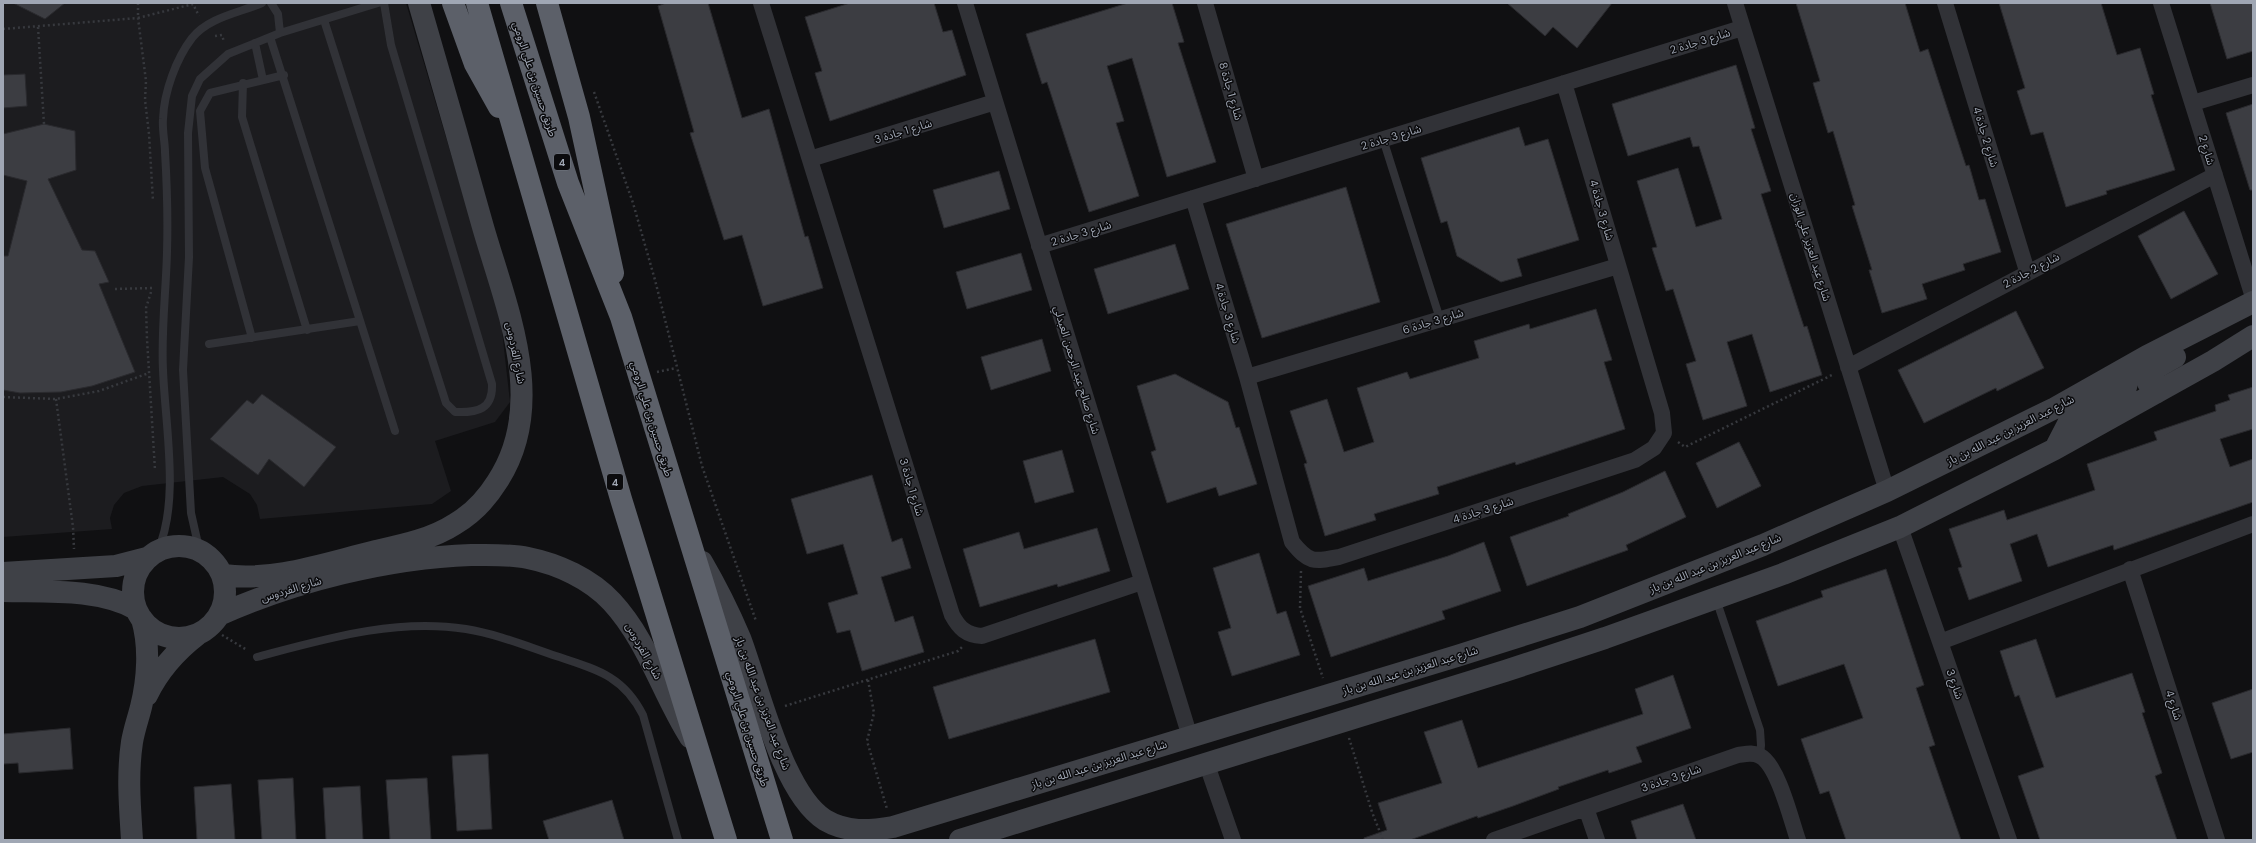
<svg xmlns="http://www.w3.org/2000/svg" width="2256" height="843" font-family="'DM Sans','Noto Sans Arabic',sans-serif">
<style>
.built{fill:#1c1c1f}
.building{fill:#3c3d42;stroke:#2a2a2e}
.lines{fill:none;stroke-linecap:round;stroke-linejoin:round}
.path{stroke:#37393e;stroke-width:2.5;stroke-dasharray:2 3;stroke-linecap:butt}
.lane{stroke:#313237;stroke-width:8}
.street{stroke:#313237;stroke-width:16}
.secondary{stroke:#3f4147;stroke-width:22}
.highway{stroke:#5c6069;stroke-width:22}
.labels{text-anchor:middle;stroke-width:3;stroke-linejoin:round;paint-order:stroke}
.shield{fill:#0b0b0d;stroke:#737882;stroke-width:1}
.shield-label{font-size:10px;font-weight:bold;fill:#a0a7b4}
.street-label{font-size:11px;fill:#a0a7b4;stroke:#0b0b0d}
</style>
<rect width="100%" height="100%" fill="#101012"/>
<!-- built -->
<path class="built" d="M 3,3 L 406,3 L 501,322 L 510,402 L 495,422 L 435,441 L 451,491 L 432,504 L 260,519 L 257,505 L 250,494 L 223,477 L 142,486 L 124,493 L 114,505 L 110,518 L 112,529 L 3,537 Z"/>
<!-- building -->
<path class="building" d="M 13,3 L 65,3 L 45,19 Z
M 666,3 L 708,3 L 742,118 L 769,109 L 805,237 L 808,236 L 823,288 L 763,306 L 742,235 L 724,240 L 690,133 L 694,132 L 658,6 Z
M 850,3 L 934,3 L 943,32 L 952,30 L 966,75 L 830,121 L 815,73 L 822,71 L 805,17 Z
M 1128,3 L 1172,3 L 1184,42 L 1178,43 L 1216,162 L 1167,177 L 1132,58 L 1107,66 L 1124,121 L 1116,123 L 1139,196 L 1089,212 L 1047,82 L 1042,84 L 1026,34 Z
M 1507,3 L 1612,3 L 1577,48 L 1553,27 L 1545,36 Z
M 1796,3 L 1905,3 L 1920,52 L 1928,49 L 1966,166 L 1969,165 L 1979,200 L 1985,199 L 2001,252 L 1963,264 L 1965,270 L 1922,284 L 1927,299 L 1882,313 L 1869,270 L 1872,270 L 1852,206 L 1855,205 L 1833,131 L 1828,133 L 1813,83 L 1820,81 Z
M 1999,3 L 2101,3 L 2117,55 L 2140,48 L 2154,94 L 2151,95 L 2175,170 L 2106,191 L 2107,194 L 2066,207 L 2043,132 L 2031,135 L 2017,91 L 2025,88 Z
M 2210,3 L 2253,3 L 2253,51 L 2227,59 Z
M 1736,65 L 1755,128 L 1751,129 L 1771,191 L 1761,194 L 1804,327 L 1807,326 L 1822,375 L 1770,392 L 1752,334 L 1727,342 L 1747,406 L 1703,420 L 1686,364 L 1696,361 L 1673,289 L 1666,291 L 1652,248 L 1657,247 L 1637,181 L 1678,168 L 1696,227 L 1722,219 L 1699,146 L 1693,147 L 1690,137 L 1628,156 L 1612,104 Z
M 25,74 L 27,106 L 3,108 L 3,75 Z
M 2253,104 L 2253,190 L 2250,190 L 2226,113 Z
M 44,124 L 75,131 L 76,170 L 48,179 L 82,250 L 95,251 L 109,282 L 99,284 L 135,372 L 92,386 L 61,392 L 20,393 L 3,390 L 3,256 L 8,256 L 27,181 L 3,175 L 3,134 Z
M 1519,127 L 1525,146 L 1548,139 L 1579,240 L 1517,259 L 1522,276 L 1501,282 L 1457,256 L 1447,221 L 1441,223 L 1421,158 Z
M 999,171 L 1010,209 L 944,228 L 933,190 Z
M 1346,187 L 1380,302 L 1262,338 L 1226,224 Z
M 2184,211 L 2218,274 L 2171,299 L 2138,236 Z
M 1175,244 L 1189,289 L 1108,314 L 1094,269 Z
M 1021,253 L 1032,290 L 967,309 L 956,272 Z
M 1596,309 L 1612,360 L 1604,362 L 1625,429 L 1516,465 L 1515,462 L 1437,487 L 1439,494 L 1374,514 L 1376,520 L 1325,536 L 1304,464 L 1307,463 L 1290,411 L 1327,399 L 1344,452 L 1374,442 L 1357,388 L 1407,372 L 1410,379 L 1479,358 L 1474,341 L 1529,324 L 1530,329 Z
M 2016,311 L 2044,368 L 1997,391 L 1996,388 L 1924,423 L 1898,370 Z
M 1042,339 L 1051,371 L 991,390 L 981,357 Z
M 1175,374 L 1228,402 L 1236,428 L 1239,427 L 1257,484 L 1219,496 L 1216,487 L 1167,503 L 1151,452 L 1156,450 L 1137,386 Z
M 2253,387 L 2253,429 L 2220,439 L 2230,467 L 2253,459 L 2253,502 L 2114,550 L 2113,545 L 2048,567 L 2037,534 L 2010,544 L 2022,581 L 1969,600 L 1958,568 L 1962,567 L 1949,529 L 2004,510 L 2007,520 L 2095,490 L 2087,464 L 2157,440 L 2154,432 L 2216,411 L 2215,405 L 2230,400 L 2228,395 Z
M 262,394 L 336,447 L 304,487 L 269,459 L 258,475 L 210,439 L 247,400 L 253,404 Z
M 1739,442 L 1761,486 L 1717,508 L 1696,463 Z
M 1062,450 L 1074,492 L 1035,503 L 1023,461 Z
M 1665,471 L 1686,517 L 1626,545 L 1628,550 L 1527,586 L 1510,537 L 1569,516 L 1568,514 L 1623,492 Z
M 872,475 L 892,542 L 902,538 L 911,568 L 881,577 L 895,622 L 913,616 L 924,652 L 862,671 L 850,630 L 837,633 L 828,603 L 858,594 L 843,544 L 807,554 L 791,499 Z
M 1097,528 L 1110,571 L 1058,587 L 1057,584 L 980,607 L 963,549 L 1019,532 L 1024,549 Z
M 1484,542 L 1501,591 L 1442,611 L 1445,619 L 1331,657 L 1308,586 L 1364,568 L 1368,581 L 1448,556 Z
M 1259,553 L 1277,614 L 1286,611 L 1300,655 L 1232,676 L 1218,632 L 1231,628 L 1213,568 Z
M 1886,569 L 1924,685 L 1916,688 L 1935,745 L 1929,747 L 1961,840 L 1846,840 L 1829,791 L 1820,794 L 1801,739 L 1863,718 L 1844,664 L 1778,686 L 1756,621 L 1823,597 L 1821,591 Z
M 1095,639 L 1110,692 L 949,739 L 933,687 Z
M 2036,639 L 2056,698 L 2132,673 L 2145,712 L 2142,713 L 2162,773 L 2155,776 L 2177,840 L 2040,840 L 2018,776 L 2044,767 L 2019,695 L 2015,697 L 2000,651 Z
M 1673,675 L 1691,728 L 1636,747 L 1642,762 L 1609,773 L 1608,770 L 1558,787 L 1559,789 L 1513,806 L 1478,818 L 1477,816 L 1410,840 L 1364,840 L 1364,838 L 1387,830 L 1378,803 L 1442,783 L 1424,732 L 1462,720 L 1478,768 L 1643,714 L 1635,689 Z
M 2253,689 L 2253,752 L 2231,759 L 2212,703 Z
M 70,728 L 73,769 L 19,773 L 18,763 L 3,764 L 3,734 Z
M 488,754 L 492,829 L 457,831 L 452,756 Z
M 293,778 L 296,840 L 262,840 L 258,780 Z
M 427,778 L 431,840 L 390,840 L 386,780 Z
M 231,784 L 235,840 L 197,840 L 194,787 Z
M 360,786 L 363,840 L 326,840 L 323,788 Z
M 612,800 L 624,840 L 549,840 L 543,821 Z
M 1683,804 L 1696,840 L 1637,840 L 1631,821 Z"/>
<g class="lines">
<!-- path -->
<path class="path" d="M 138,3 L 138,18 L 193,4 L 199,16
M 38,27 L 44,124
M 3,29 L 138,18 L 146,81 L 145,100 L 149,134 L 153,201
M 215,36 L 222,35 L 224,42
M 594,92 L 633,203 L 655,280 L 702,466 L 756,621
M 115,289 L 153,288
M 151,292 L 146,308 L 147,339 L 155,470
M 657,372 L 676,368
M 3,397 L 56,399 L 99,391 L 149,373
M 56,399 L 73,527 L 74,549
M 1678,442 L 1685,447 L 1834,374
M 1301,571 L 1300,608 L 1323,678
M 222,635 L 247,650
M 868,680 L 874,713 L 867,741 L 887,809
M 785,706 L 958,651 L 962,647
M 1349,738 L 1372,812 L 1383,840"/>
<!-- lane -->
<path class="lane" d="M 324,20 L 446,403 L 455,412 C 478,413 493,409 492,384 L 391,45 L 384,3
M 280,33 L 378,3
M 270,37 L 395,431
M 255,43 L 263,80
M 243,83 L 242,117 L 307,330
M 1383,139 L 1440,319
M 252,338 L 205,168 L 200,111 L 210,93 L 284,75
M 209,344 L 360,321
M 158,550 C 180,501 165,424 163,370 C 161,331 166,292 167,252 C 168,219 167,185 165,152 C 165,142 162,130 163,119 C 164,92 176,59 192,38 C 209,17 239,13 262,3
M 207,554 L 198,544 L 191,513 L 183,370 L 189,257 L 188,133 L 192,96 L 200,79 L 228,54 L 280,33 L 278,14 L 271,3
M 1716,599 L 1760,730 L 1761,745 L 1760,755
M 257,657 C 325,639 395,618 466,629 C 497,634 526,646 556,656 C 595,669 623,675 643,715 L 678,840"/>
<!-- street -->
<path class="street" d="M 761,3 L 952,615 C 959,628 966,635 982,636 L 1142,582
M 965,3 L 1190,737
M 1205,3 L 1256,179
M 1735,3 L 1887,491
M 1945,3 L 2027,271
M 2161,3 L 2253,297
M 2193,103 L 2253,85
M 810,159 L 995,102
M 1193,198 L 1247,377 L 1292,542 C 1309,563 1313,562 1339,557 L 1635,460 L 1654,448 L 1664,433 L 1662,413 L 1564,83
M 1039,246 L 1742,28
M 1848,367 L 2215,175
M 1247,377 L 1618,266
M 1900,527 L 2009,840
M 2130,569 L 2217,840
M 1940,642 L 2253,524
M 1207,765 L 1233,840
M 1586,808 L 1597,840
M 1494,840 L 1738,755 C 1746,754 1753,752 1760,756 C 1778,765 1791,820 1798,840"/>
<!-- secondary -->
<path class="secondary" d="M 2156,393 L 2148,383 L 2147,376 L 2152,370 L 2175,357
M 2055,449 L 2070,420 L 2125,391 C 2128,382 2127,377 2121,371
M133 592a46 46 0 1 1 92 0a46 46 0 1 1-92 0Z
M 702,562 C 716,586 729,612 740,638 C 758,685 782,793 825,820 C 847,833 869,831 893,827 L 1457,656 L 1580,617 L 1763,545 L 1887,491 L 2055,408 L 2147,356 L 2253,302
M 3,573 L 116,566 L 147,558
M 223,575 C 274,582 326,563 376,551 C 403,545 432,539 455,524 C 472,514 487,498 497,482 C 549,404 506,307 483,227 C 462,152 441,78 419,3
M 3,591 C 46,592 98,588 136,609
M 219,615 C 295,581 388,558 471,555 C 490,555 509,554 528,558 C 558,564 591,579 612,602 C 648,641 662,693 690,737
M 147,695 C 159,670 175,652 197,635
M 132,840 C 130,808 127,775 132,742 C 134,730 138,719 141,707 C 148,679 150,646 142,619
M 960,840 L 1505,671 L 1605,638 L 1783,574 L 1900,527 L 2055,449 L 2213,361 L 2253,336"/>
<!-- highway -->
<path class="highway" d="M 453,3 L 475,64 L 499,107
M 477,3 L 621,499 L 726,840
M 511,3 L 568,183 L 621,317 L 782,840
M 547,3 L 579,117 L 613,273"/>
</g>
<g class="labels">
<!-- shield labels -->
<g class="shield">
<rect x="554" y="154" width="16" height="16" rx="3"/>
<rect x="607" y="474" width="16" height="16" rx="3"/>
</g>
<g class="shield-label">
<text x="562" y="166">4</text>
<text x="615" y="486">4</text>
</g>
<!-- street labels -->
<g class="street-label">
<text transform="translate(1700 41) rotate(-17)" y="4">شارع 3 جادة 2</text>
<text transform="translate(535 79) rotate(72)" y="4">طريق حسين بن علي الرومي</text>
<text transform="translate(1231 91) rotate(74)" y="4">شارع 1 جادة 8</text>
<text transform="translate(903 131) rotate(-17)" y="4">شارع 1 جادة 3</text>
<text transform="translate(1391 137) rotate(-17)" y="4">شارع 3 جادة 2</text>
<text transform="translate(1986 137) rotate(73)" y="4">شارع 2 جادة 4</text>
<text transform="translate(2207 150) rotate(73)" y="4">شارع 2</text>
<text transform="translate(1602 210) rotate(74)" y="4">شارع 3 جادة 4</text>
<text transform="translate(1081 233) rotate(-17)" y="4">شارع 3 جادة 2</text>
<text transform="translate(1811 247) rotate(73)" y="4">شارع عبد العزيز علي الوزان</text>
<text transform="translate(2031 270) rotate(-28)" y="4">شارع 2 جادة 2</text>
<text transform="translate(1228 313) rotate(73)" y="4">شارع 3 جادة 4</text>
<text transform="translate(1433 321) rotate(-17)" y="4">شارع 3 جادة 6</text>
<text transform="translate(516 353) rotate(79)" y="4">شارع الفردوس</text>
<text transform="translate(1077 370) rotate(73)" y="4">شارع صالح عبد الرحمن العبدلي</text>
<text transform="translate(652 419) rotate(73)" y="4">طريق حسين بن علي الرومي</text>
<text transform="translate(2010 430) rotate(-27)" y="4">شارع عبد العزيز بن عبد الله بن باز</text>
<text transform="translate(912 487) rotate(73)" y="4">شارع 1 جادة 3</text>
<text transform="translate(1483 510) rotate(-18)" y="4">شارع 3 جادة 4</text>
<text transform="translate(1715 563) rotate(-22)" y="4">شارع عبد العزيز بن عبد الله بن باز</text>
<text transform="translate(291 589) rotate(-17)" y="4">شارع الفردوس</text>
<text transform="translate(644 651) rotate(61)" y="4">شارع الفردوس</text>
<text transform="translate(1410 670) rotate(-17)" y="4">شارع عبد العزيز بن عبد الله بن باز</text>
<text transform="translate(1955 684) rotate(71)" y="4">شارع 3</text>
<text transform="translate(763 703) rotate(70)" y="4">شارع عبد العزيز بن عبد الله بن باز</text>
<text transform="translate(2174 705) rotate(72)" y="4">شارع 4</text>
<text transform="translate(748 729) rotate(73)" y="4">طريق حسين بن علي الرومي</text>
<text transform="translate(1099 764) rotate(-17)" y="4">شارع عبد العزيز بن عبد الله بن باز</text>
<text transform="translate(1671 778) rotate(-19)" y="4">شارع 3 جادة 3</text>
</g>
</g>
<!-- border -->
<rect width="2256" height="843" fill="none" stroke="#a0a7b4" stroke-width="8"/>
</svg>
